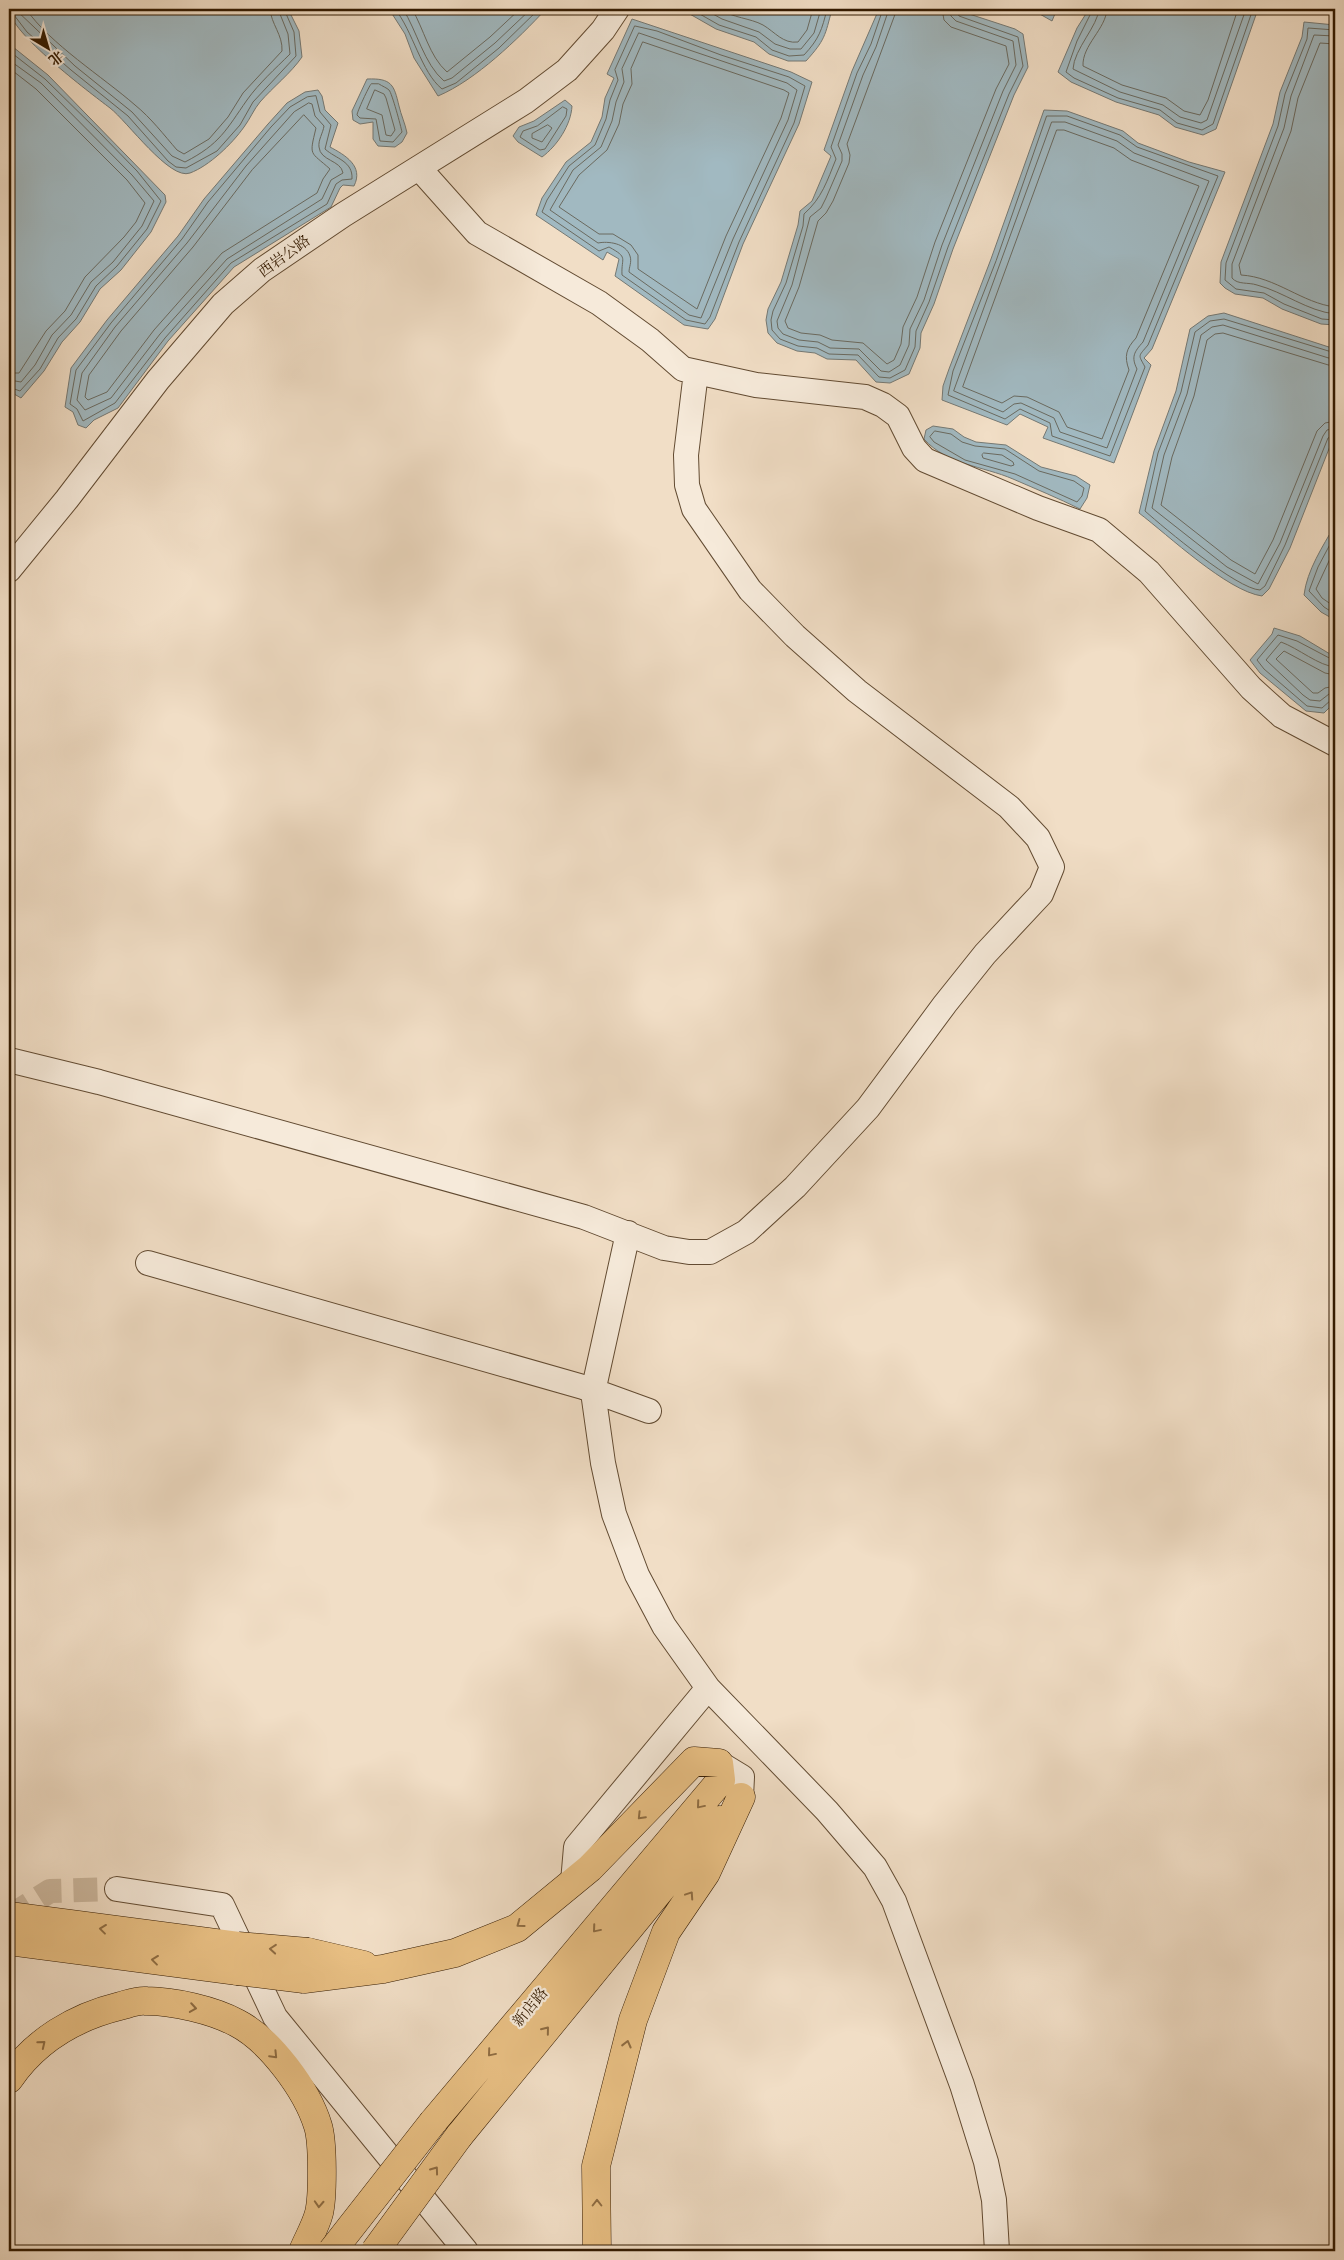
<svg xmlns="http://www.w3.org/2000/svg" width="1344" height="2260" font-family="Alegreya,'Noto Serif SC',serif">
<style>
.water{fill:#a1b9c1;stroke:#757974}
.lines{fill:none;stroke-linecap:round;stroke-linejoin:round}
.shore{stroke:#6a6a60;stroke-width:1}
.minor-tunnel{stroke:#cbb79e;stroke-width:24;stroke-dasharray:24 12;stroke-linecap:butt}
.minor-casing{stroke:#624b32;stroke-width:26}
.major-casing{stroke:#331a00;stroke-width:29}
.minor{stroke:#f6eada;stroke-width:24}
.major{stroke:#e8bf83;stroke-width:28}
.major-bridge-casing{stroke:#331a00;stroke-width:29;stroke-linecap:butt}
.major-bridge{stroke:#e8bf83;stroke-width:28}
.oneway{stroke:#8e6c42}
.labels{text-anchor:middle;stroke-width:4.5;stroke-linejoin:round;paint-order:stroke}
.street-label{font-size:15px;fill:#331a00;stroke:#f6eada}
</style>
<rect width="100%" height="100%" fill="#f1dec6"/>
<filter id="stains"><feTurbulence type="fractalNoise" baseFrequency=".004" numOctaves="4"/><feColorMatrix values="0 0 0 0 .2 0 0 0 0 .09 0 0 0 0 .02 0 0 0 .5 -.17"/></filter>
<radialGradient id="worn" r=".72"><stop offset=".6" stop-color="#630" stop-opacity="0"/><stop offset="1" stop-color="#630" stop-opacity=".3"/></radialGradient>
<!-- water -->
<path class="water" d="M 9,9 L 288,9 L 299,31 L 302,57 C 291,73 273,87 260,102 C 254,109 250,119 244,127 C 232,144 209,166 190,173 C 170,181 127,121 110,108 C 89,92 9,32 9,9 Z
M 389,9 L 546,9 C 518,39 476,80 438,96 L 414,58 L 405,34 Z
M 681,9 L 832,9 C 825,36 825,40 806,61 L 788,61 L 769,54 L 754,42 L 716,29 Z
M 879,9 L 954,9 L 1015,29 L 1023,34 L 1028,67 L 1014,95 L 953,249 L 934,304 L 921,333 L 920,348 L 909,374 L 890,383 L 876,382 L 856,360 L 827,359 L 815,353 L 797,351 L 777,343 L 768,333 L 766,320 L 768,309 L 781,282 L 798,225 L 800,211 L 812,201 L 831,156 L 824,150 L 852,71 Z
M 1031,9 L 1057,9 L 1052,21 Z
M 1089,9 L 1258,9 L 1216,129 L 1203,135 L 1175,127 L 1159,115 L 1116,102 L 1071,82 L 1058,72 L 1077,28 Z
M 632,19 L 791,72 L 812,82 L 799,124 L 743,244 L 715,319 L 708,329 L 684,325 L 615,276 L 619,259 L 607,252 L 603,260 L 536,215 L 542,198 L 566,162 L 591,142 L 602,117 L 605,98 L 614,78 L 607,74 Z
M 1304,22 L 1335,25 L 1335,325 L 1321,324 L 1282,309 L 1263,298 L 1235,294 L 1225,288 L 1220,283 L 1221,262 L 1273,124 L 1280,92 L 1302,37 Z
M 13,47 L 48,75 L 165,195 L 166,202 L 151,232 L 121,270 L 100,289 L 80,322 L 62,342 L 44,371 L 21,398 L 9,391 L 9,50 Z
M 367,79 C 392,78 394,85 399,106 C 401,115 405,123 407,133 L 402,142 L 395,147 L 378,146 L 373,139 L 373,122 L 360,124 L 353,120 L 352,111 Z
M 318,90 L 322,96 L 325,110 L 338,123 L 330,147 C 345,155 364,166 354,186 L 343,185 L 340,188 L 331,207 L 234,267 L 168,341 L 118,408 L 94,420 L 86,428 L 78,425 L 73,412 L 65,407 L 71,368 L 107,320 L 178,236 L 204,199 L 268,124 L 287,103 L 305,92 Z
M 565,100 L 572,106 C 571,125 557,146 542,157 L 518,142 L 513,136 L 519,127 L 534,121 Z
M 1044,110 L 1067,111 L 1123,131 L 1138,143 L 1189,162 L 1225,172 L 1152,349 L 1144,358 L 1151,365 L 1114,463 L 1043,438 L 1048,427 L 1020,414 L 1007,425 L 942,400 L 943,386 L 949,369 L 991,259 Z
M 1224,313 L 1335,349 L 1334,436 L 1290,548 L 1269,589 L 1262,596 C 1227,591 1168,535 1139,513 L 1154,451 L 1176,391 L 1190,329 L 1208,316 Z
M 933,426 L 953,429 L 964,437 L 976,442 L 1006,445 L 1041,467 L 1076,476 L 1090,485 L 1087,498 L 1080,509 C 1058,498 1036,489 1013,479 C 983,466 947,465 924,439 L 926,430 Z
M 1335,525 L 1335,620 L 1321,612 L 1304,595 C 1307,570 1323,546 1335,525 Z
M 1274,628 L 1300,636 L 1335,657 L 1335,702 L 1324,713 L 1306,711 L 1260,673 L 1250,660 L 1272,634 Z"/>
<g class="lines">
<!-- shore -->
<path class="shore" d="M 15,9 L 75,66 L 132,112 L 172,156 L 185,162 C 220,144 226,130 247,100 C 259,83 275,69 290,54 L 288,34 L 278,9
M 26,9 C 50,44 103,77 135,105 C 151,118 164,135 177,150 L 184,154 L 209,139 L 228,117 L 243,93 L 282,51 C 283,35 271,24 270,9
M 395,9 C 413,31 421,72 442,89 L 456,83 L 499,48 L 539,9
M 403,9 C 417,31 424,64 444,81 L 452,78 L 495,43 L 531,9
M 412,9 C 424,29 429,56 447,72 L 490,37 L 520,9
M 691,9 L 719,25 L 756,37 L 772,50 L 789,56 L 804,55 C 819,39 822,30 827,9
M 704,9 L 722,19 L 759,32 L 775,44 L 790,49 L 801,49 L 814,33 L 821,9
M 719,9 C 733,18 750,18 763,25 C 775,32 783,44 798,42 L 807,30 L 813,9
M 883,9 L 871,44 L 857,73 L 831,147 L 836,159 C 827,181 822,198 804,214 L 803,226 L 786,283 L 773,311 L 771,320 L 772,330 L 780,339 L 798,346 L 817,348 L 829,354 L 858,355 L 879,377 L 890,378 L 905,370 L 915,347 L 916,331 L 929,302 L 948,247 L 1009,94 L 1023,66 L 1018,37 L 959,16 L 956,9
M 889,9 L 876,47 L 863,75 L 838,145 L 842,154 L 842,161 L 826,198 L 821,208 L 810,217 L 792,285 L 777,321 L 778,328 L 783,334 L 799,340 L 818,342 L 830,348 L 859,349 L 881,371 L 889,372 L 900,365 L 909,345 L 910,329 L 924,300 L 942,245 L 1003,91 L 1016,65 L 1013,41 L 956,21 L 951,16 L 949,9
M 897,9 L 847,144 L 850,155 L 849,163 L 833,201 L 826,213 L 818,221 L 799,287 L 785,321 L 788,328 L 801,333 L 820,335 L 832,340 L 863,343 L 887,364 L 894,360 L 901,344 L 903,327 L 917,297 L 935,242 L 996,89 L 1009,64 L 1006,46 L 951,27 L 944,20 L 942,9
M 1093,9 L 1077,41 L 1066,72 L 1074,78 L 1118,98 L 1160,110 L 1177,123 L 1202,130 L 1213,124 L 1253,9
M 1099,9 C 1098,26 1074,49 1073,69 L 1120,92 L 1163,105 L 1180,117 L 1201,123 L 1207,120 L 1246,9
M 1107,9 C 1106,29 1082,45 1083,66 L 1122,85 L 1166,98 L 1184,111 L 1200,115 L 1208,100 L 1238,9
M 9,14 L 14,15 L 27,32 L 71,70 L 128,116 L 168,161 L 176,167 L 186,168 L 217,151 L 240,125 L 253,102 L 296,56 L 294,32 L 284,9
M 635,26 L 657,31 L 721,55 L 789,77 L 805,86 L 794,123 L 739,242 L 710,317 L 705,324 L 686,320 L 622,275 C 621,257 629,258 609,247 L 599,251 L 542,212 L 547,200 L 569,166 L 595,145 L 606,119 L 610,100 L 618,80 L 615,70 Z
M 1335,30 L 1308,28 L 1307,39 L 1285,94 L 1278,126 L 1226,263 L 1225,280 L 1236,289 L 1264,293 L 1284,304 L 1322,319 L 1335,320
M 639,33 L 787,83 L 797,90 L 788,120 L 733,239 L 701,318 L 689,315 L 629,272 C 629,267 632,262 630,256 C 626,243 608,241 598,243 L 550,210 L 573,170 L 601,147 L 612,121 L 616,102 L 624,82 L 622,69 Z
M 1335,36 L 1314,35 L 1291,96 L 1284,128 L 1232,264 L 1232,278 C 1238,285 1248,282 1257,285 C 1284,292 1307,311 1335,314
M 643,42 L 784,90 L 789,93 L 781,118 L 726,236 L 697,309 L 638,269 L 638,255 L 631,245 L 613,234 L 599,234 L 559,207 L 579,175 L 607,150 L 619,124 L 623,104 L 632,84 L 631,69 Z
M 1335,44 L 1320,43 L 1298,98 L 1291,131 L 1239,265 L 1241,275 C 1276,277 1302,303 1335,307
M 9,53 L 13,54 L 45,79 L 99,132 L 137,171 L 161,201 L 147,229 L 117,266 L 96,286 L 76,319 L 58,338 L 40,369 L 20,391 L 9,387
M 9,60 L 41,83 L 132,175 L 154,201 L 142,226 L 113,262 L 91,282 L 71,315 L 52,335 L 35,365 L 21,382 L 9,380
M 9,68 L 36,89 L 127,180 L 145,203 L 136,222 L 124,237 L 85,277 L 65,311 L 46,331 L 19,373 L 9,373
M 379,84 C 382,86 387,88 389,90 C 392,93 401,127 402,132 L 393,142 L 380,141 L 376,119 L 360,118 L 357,115 C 357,112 369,86 371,84 Z
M 375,90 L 384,94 L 386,98 L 395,130 L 391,136 L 386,135 L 382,115 L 367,109 Z
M 316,96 L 320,112 L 331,125 L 325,149 C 336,159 353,161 352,179 L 342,180 L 336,184 L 327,204 L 231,263 L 165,338 L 115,403 L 83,421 L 77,409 L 70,404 L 76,370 L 111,323 L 182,239 L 208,202 L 271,127 L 290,107 L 307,97 Z
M 309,103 L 312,104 L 315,116 L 324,126 C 323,133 318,140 319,147 C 320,161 341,160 343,173 L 331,180 L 322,199 L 227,259 L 160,334 L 111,398 L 85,410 L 77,400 L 82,373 L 115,327 L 187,243 L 246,166 L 294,112 Z
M 563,107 L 567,109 L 566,116 L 545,149 L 540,150 L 520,137 L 523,131 L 537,126 Z
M 304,115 L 316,128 C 309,157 310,151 330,169 L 323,179 L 317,193 L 222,253 L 154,330 L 107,392 L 88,400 L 85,397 L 89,375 L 121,331 L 193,247 L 252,170 Z
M 1047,116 L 1067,116 L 1120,135 L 1137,147 L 1218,176 L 1148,345 C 1138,357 1138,354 1145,367 L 1110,456 L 1052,436 L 1050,423 L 1020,409 L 1005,419 L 948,395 L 953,371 L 996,261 Z
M 1052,122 L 1065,122 L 1117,141 L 1134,153 L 1209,181 L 1143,342 C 1134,352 1131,357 1137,369 L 1107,448 L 1060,432 L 1054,418 L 1021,403 L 1014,404 L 1003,412 L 954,391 Z
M 548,125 L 552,128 L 542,142 L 532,138 L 532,134 Z
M 1057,130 L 1064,130 L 1114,148 L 1131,160 L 1199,186 L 1136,338 C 1126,349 1124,356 1129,370 L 1102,439 L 1067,427 L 1059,412 L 1027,397 L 1014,396 L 1002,403 L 963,387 Z
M 1335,353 L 1224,319 L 1210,321 L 1195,332 L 1181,392 L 1158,453 L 1145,511 C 1164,528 1237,589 1260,590 L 1265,586 L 1285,545 L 1328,438 L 1335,435
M 1335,360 L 1223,325 L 1212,327 L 1201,335 L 1187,394 L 1164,455 L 1152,508 L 1227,567 L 1258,584 L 1280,543 L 1323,436 L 1327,430 L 1335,428
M 1335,367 L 1223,333 L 1215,334 L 1207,340 L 1194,396 L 1172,457 L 1161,505 L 1231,560 L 1255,574 L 1273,540 L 1317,431 L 1325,423 L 1335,421
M 935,431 L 951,434 L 962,442 L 975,446 L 1005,449 L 1039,471 L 1074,481 L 1084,488 L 1082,496 L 1077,502 L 1015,474 L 965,460 L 934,442 L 930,437 Z
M 984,453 L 1002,455 L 1013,462 L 1014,465 L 1011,466 L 983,458 L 982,455 Z
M 1335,535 L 1318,567 L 1309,591 L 1324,607 L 1335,614
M 1335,548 L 1316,589 L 1322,598 L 1335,607
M 1335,661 L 1297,641 L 1278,635 L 1257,660 L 1264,669 L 1307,706 L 1322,708 L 1331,700 L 1335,700
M 1335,667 C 1319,666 1298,648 1281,642 L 1266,660 L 1303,695 L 1310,700 L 1320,701 L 1329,694 L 1335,693
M 1335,675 L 1325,673 L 1284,651 L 1276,659 L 1313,693 L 1318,693 L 1325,688 L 1335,686"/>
<!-- minor-tunnel -->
<path class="minor-tunnel" d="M 9,1917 L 50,1891 L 117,1889"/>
<defs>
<path id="minor" d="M 419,168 L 477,233 L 599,303 L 650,340 L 683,369 L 756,385 L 865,397 L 883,405 L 898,416 L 914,448 L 925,460 L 1038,508 L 1099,530 L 1149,572 L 1251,688 L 1282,716 L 1335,744
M 9,570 L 67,499 L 158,380 L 223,304 L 262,270 L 343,215 L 526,101 L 567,70 L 603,30 L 617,9
M 9,1060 L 99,1082 L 584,1217 L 664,1248 L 689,1252 L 710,1252 L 746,1232 L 795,1187 L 868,1108 L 945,1004 L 985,954 L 1041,894 L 1052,867 L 1038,838 L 1009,807 L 857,691 L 795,636 L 750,590 L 694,509 L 687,485 L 686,455 L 696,372
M 628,1233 L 593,1392 L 603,1463 L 614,1514 L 637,1575 L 664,1626 L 708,1688 L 827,1811 L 875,1867 L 894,1901 L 962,2085 L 986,2162 L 994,2200 L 997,2251
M 148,1263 L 583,1387 L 649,1411
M 719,1763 L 742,1777 L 741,1797
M 573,1882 L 576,1847 L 708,1688
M 117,1889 L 222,1905 L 275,2017 L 466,2251"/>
<path id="major" d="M 9,1916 L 238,1946
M 9,1941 L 238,1971
M 308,1952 L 364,1965
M 304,1979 L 383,1969 L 455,1953 L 517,1928 L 590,1868 L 694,1761 L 719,1763 L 721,1780 L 433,2122
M 9,2079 C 35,2041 75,2017 120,2006 C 128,2004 138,2000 146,2001 C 173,2001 213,2010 237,2023 C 270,2040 307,2090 318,2126 C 323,2142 323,2196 319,2213 C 316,2225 308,2239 303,2251
M 459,2136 L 680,1866 L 720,1820
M 597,2251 L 596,2166 L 633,2020 L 666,1932 L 706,1873 L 741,1797"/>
</defs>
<!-- minor casing -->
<use href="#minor" class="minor-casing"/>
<!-- major casing -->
<use href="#major" class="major-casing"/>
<!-- minor -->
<use href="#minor" class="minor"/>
<!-- major -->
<use href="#major" class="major"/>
<defs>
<path id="major-bridge" d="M 238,1946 L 308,1952
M 238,1971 L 304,1979
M 332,2251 L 433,2122
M 375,2251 L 459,2136"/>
</defs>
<!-- major-bridge casing -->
<use href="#major-bridge" class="major-bridge-casing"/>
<!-- major-bridge -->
<use href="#major-bridge" class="major-bridge"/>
</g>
<!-- one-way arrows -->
<defs><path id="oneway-chevron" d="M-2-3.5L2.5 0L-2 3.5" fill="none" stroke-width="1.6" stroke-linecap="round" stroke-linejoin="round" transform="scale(1.25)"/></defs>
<g class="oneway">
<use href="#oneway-chevron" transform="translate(700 1805) rotate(130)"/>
<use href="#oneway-chevron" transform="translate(641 1816) rotate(134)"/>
<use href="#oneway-chevron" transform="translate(690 1895) rotate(-56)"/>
<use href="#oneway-chevron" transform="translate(520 1924) rotate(144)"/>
<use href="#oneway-chevron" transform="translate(103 1929) rotate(-173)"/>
<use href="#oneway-chevron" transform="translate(596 1929) rotate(130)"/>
<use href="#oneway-chevron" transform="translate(273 1949) rotate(-175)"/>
<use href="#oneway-chevron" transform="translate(155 1960) rotate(-173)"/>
<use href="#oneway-chevron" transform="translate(193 2008) rotate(9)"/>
<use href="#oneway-chevron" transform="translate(546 2030) rotate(-51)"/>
<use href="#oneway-chevron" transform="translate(42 2044) rotate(-39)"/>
<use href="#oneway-chevron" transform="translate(627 2044) rotate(-76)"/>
<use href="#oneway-chevron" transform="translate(491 2053) rotate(130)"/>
<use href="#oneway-chevron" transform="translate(274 2055) rotate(46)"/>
<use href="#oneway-chevron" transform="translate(435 2170) rotate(-54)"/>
<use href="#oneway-chevron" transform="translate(597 2203) rotate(-90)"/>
<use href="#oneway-chevron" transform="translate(319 2204) rotate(93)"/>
</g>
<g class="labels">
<!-- street labels -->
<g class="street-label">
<text transform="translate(284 256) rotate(-36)" y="5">西岩公路</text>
<text transform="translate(530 2007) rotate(-50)" y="5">新店路</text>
</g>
</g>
<!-- margin -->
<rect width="1344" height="2260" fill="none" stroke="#f1dec6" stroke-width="30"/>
<rect x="10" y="10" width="1324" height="2240" fill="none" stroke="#331a00" stroke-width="2.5"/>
<rect x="15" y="15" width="1314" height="2230" fill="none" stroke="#331a00"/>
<!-- north arrow -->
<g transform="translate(48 48) rotate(142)" stroke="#f6eada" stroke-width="4" paint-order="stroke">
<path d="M0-4L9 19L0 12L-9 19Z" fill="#331a00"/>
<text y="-8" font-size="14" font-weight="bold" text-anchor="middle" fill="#331a00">北</text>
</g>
<rect width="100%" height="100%" filter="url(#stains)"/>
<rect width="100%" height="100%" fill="url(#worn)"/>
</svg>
